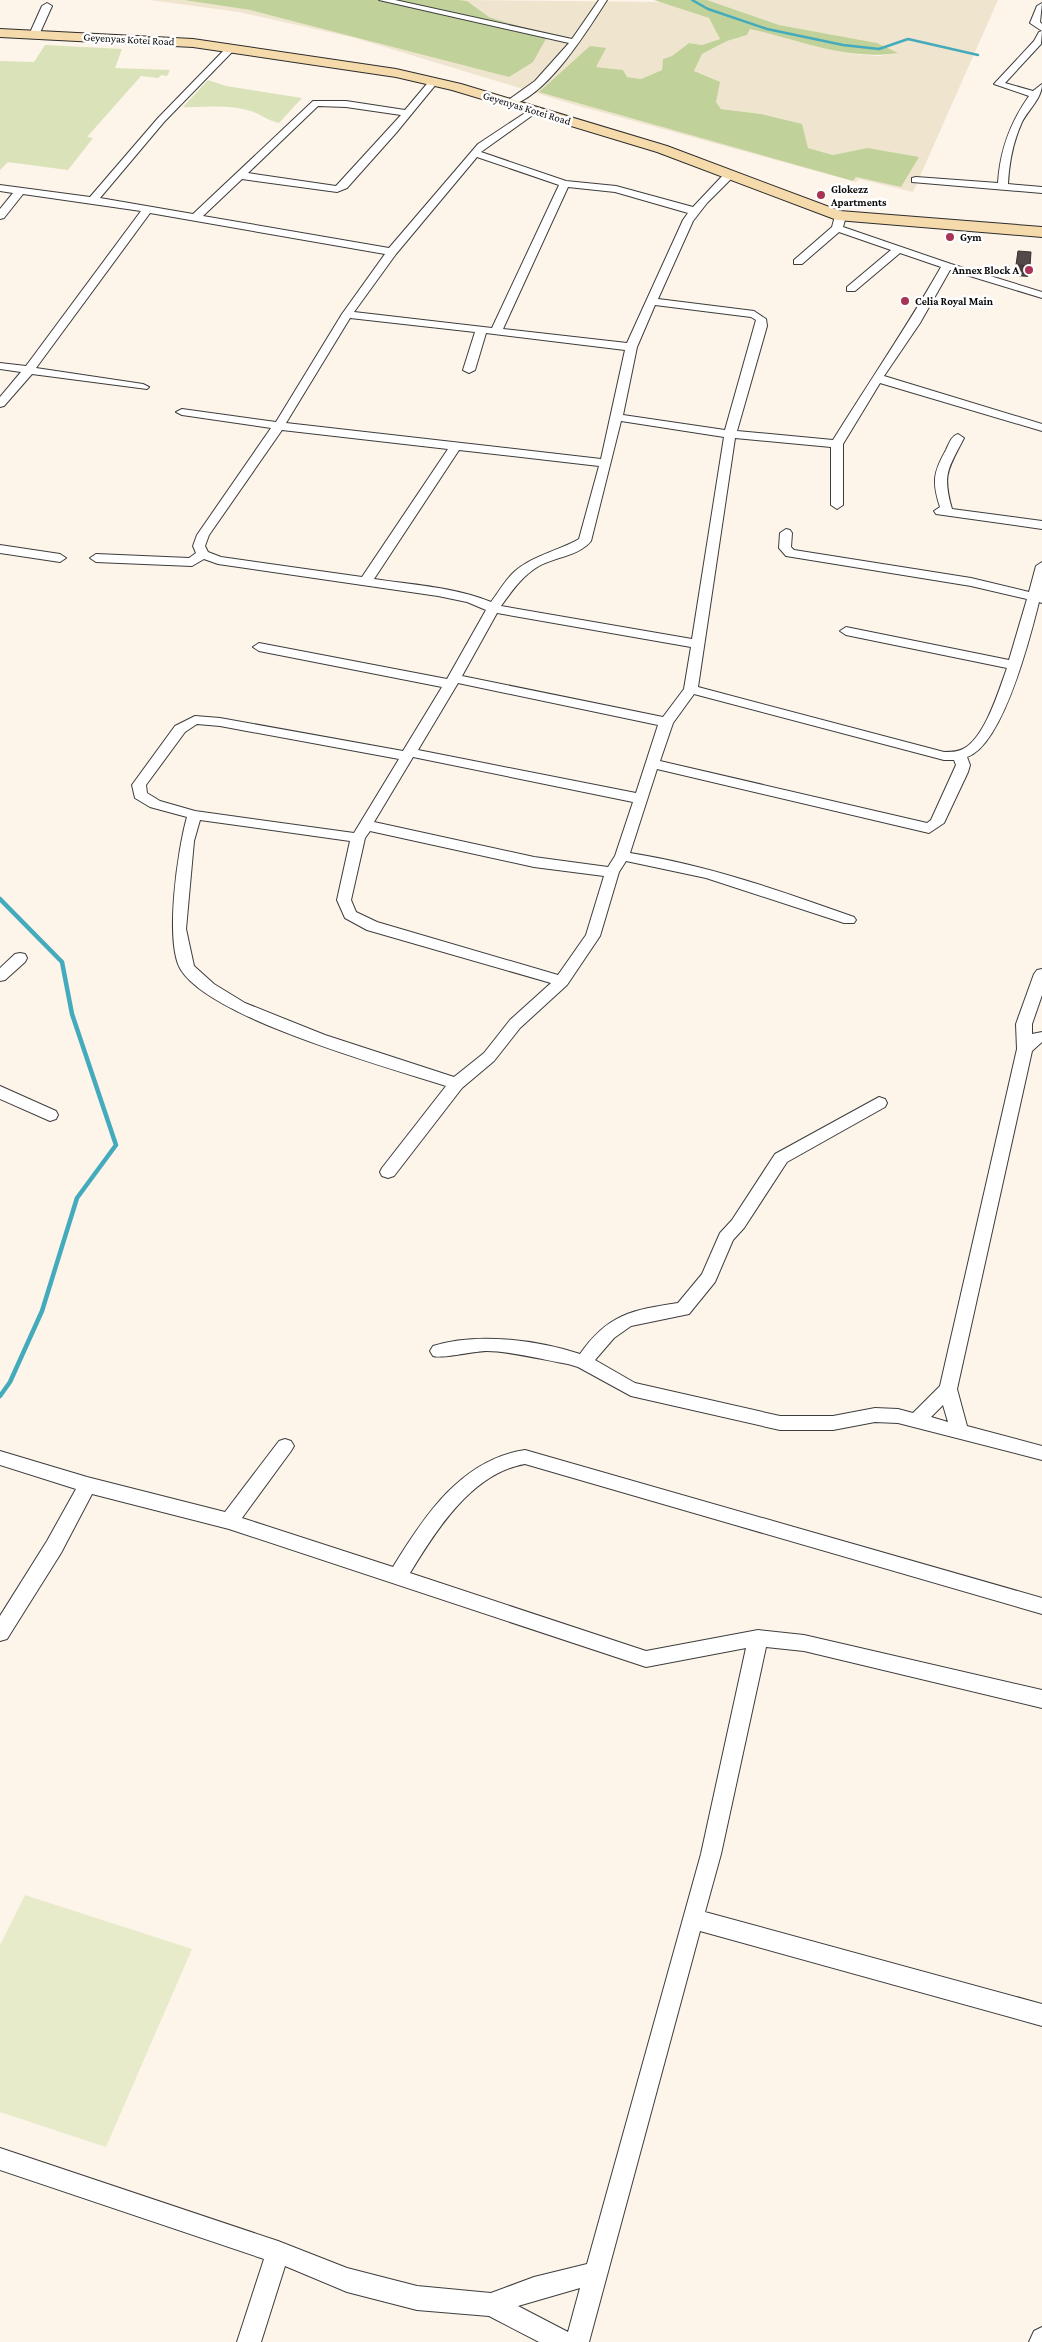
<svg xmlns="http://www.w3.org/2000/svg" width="1042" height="2342" font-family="'Crimson Pro',serif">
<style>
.farmland{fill:#efe4ce}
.green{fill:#d9e2b8}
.forest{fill:#c1d19a}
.pitch{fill:#e8ebc9}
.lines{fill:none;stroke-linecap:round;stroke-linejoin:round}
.stream-far1{stroke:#44abbd;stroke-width:2.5}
.stream{stroke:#44abbd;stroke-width:4.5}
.street-casing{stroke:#3d3d3d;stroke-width:2}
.secondary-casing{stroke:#2c2c2c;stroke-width:2}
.street{fill:#fff;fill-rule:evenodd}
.secondary{fill:#f5dbac;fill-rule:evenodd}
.wall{fill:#473f3e}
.building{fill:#524948;stroke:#393332}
.poi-dot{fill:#a93357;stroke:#fff;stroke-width:2}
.labels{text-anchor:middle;stroke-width:5;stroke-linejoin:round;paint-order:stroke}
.far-street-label{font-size:11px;fill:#0a0a0a;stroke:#fff}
.far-poi-label{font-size:11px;font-weight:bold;fill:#0a0a0a;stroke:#fff;text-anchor:start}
</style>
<rect width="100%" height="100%" fill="#fdf4ea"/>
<!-- farmland -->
<path class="farmland" d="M 150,0 L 184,0 L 250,10 L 548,35 L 489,17 L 467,1 L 459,0 L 663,2 L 709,18 L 720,39 L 702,45 L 689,43 L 672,56 L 663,59 L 662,70 L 641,79 L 627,77 L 622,70 L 595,67 L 540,92 L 853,181 L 856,177 L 901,187 L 867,148 L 833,155 L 808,148 L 761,114 L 721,109 L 694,71 L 702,54 L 727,41 L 747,35 L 750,28 L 851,54 L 879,56 L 897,53 L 877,43 L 779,25 L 707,0 L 998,0 L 913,192 L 859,179 L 856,182 L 579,106 L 355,38 L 239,12 Z"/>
<!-- green -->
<path class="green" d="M 45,45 L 122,49 L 115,68 L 170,70 L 167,76 L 161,75 L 158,78 L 141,76 L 87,137 L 93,138 L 68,170 L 8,162 L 0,170 L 0,61 L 34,62 Z
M 208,80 L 226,86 L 302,98 L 279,123 C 266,120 260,113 247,110 C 225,104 205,108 183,107 Z"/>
<!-- forest -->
<path class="forest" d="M 184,0 L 459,0 L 467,1 L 489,17 L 548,35 L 533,62 L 509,77 L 250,10 Z
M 654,0 L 707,0 L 779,25 L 877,43 L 898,53 C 847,61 800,40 750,29 L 747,35 L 727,41 L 702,54 L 694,71 L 720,82 L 716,102 L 721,109 L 761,114 L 802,124 L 808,148 L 833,155 L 867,148 L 919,157 L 901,187 L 856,177 L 853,181 L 539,92 L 590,46 L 606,48 L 596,67 L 623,70 L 627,77 L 641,79 L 662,70 L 663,59 L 672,56 L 689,43 L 702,45 L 720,39 L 709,18 Z"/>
<!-- pitch -->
<path class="pitch" d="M 25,1895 L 192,1949 L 106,2147 L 0,2112 L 0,1945 Z"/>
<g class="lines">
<!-- stream-far1 -->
<path class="stream-far1" d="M 692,0 L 708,9 L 767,29 L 843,45 L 879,49 L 908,39 L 978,55"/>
<!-- stream -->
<path class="stream" d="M 0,899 L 62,962 L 72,1014 L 116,1145 L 77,1198 L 42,1311 L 10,1382 L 0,1396"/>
<defs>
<path id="street" d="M 379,0 L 395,0 L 572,39 L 599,0 L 607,0 C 587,31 548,95 510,106 L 505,103 L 507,101 L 535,81 L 569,43 Z
M 47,3 L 52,6 L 39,35 L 31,37 L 29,35 L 42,6 Z
M 1042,3 L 1040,22 L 1042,24 L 1042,31 L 1030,23 L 1037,6 Z
M 1042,31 L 1041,44 L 1005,83 L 1033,91 L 1042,84 C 1042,98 1029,109 1022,122 C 1013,142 1009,163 1008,184 L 1042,187 L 1042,193 L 912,182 L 912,178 L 916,177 L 998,183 C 1000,150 1010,123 1029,96 L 994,84 L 1034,41 L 1039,32 Z
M 231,45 L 236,48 L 234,50 L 164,122 L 100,198 L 193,214 L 313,101 L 346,101 L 405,110 L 431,79 L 437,79 L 437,83 L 396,133 L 347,188 L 337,192 L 242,179 L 203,216 L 389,248 L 478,144 L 534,107 L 537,108 L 537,112 L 481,152 L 566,181 L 616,186 L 693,207 L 726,172 L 734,172 L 734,176 L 707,203 L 693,221 L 658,299 L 754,311 L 766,319 L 767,326 L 737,431 L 833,440 C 869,382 907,327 941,267 L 900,253 L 855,291 L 847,291 L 847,287 L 891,250 L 839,232 L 802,264 L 794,264 L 794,260 L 832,227 L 835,216 L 843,216 L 845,220 L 843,227 L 951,264 L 1042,292 L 1042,298 L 950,270 L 920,323 L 884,376 L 1042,424 L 1042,431 L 880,383 L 843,444 L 843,505 L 837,509 L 831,505 L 831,447 L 735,438 L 698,687 L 944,752 C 951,752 957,752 963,749 C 985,738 999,690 1007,668 L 846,635 L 840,631 L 846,627 L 1009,660 L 1027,599 L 971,586 L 786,556 L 779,548 L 780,533 L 786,529 L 790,530 L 792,533 L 791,547 L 794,550 L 971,578 L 1029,592 L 1036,566 L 1042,562 L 1042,603 L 1039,602 C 1030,638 1003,745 967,757 L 970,765 L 968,772 L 944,823 L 929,833 L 657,769 L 630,853 C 707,865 781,891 854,917 L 856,920 L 854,923 L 844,923 L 706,878 L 626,861 L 619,872 L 600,936 L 567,985 L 520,1028 L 494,1061 L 462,1088 L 394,1176 L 388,1178 L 382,1176 L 380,1172 L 382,1168 L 446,1086 C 387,1067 212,1019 181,970 C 164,943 178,848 187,817 L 150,807 L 135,798 L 132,785 L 175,726 L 195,716 L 220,718 L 403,751 L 442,687 L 259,651 L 253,647 L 259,643 L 447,679 L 486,610 L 467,602 L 438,596 L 218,564 L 204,559 L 192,566 L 96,562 L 90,558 L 96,554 L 189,558 L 196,553 L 193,546 L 197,535 L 271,428 L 182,415 L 176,412 L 182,409 L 276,422 L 342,314 L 385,254 L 150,213 L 36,368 L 143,384 L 149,387 L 147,389 L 32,374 L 4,406 L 0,407 L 0,397 L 21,372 L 0,369 L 0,363 L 26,366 L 141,211 L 23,194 L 4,218 L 0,219 L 0,209 L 13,193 L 0,191 L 0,185 L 90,197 L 158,118 L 228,46 ZM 318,106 L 346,107 L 401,115 L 336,186 L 248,173 ZM 477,157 L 559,185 L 492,328 L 354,312 L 396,254 ZM 568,187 L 615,192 L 688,213 L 683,220 L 627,343 L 503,329 ZM 655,305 L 751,317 L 756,320 L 725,430 L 623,415 L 637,347 ZM 350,318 L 475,332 L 463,370 L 469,373 L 475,370 L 486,333 L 625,350 L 601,459 L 286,423 ZM 621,421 L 724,437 L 692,639 L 501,606 C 512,591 522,576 539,566 C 555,557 579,556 591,541 ZM 282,430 L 448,449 L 362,577 L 221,557 L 208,552 L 205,546 L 209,535 ZM 459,450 L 599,466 L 579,539 C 558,551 530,556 512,574 C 504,582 498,593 491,602 C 454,587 413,585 374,579 ZM 497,613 L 691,647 L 684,689 L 663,717 L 462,676 ZM 458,683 L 658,725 L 636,793 L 418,750 ZM 694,694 L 944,760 L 954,760 L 956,765 L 931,820 L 927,823 L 660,761 L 673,723 ZM 197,724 L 220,726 L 399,759 L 354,833 L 195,811 L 160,801 L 147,793 L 146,785 L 185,732 ZM 413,757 L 633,802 L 615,856 L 608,867 L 534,857 L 374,822 ZM 200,820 L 350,841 L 337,900 L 345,918 L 367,930 L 551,983 L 510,1020 L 484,1053 L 454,1077 L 325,1035 L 245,1003 L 214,984 L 194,966 L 186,929 L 194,841 ZM 370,831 L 534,867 L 604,876 L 586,935 L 558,975 L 377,922 L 356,912 L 351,900 L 365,838 Z
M 958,434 L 964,438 C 948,469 942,474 952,509 L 1042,521 L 1042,529 L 936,514 L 934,511 L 940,507 C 932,482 933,473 946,450 C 949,444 951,436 958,434 Z
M 0,545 L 60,554 L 66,558 L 60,562 L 0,553 Z
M 20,953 L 25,954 L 27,958 L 25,962 L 5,980 L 0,981 L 0,968 L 15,954 Z
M 1042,969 L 1042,995 L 1032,1024 L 1032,1034 L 1042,1032 L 1042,1042 L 1032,1051 L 957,1389 L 967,1426 L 1042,1446 L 1042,1460 L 898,1423 L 875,1422 L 833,1430 L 780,1430 L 631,1396 L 578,1367 L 568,1364 C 544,1360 510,1351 487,1351 C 474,1351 442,1359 433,1356 L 430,1351 L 433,1346 C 477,1332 536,1340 580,1354 C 608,1314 632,1310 678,1303 L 702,1274 L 720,1233 L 732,1220 L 775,1154 L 879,1097 L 885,1099 L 887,1103 L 885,1107 L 787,1162 L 744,1228 L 733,1240 L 715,1282 L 689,1314 L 631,1326 L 614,1338 L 595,1360 L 635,1383 L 780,1416 L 833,1416 L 875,1408 L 898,1409 L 913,1413 L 940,1386 L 1017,1049 L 1016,1024 L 1034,974 L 1037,970 ZM 943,1405 L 948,1422 L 931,1417 Z
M 0,1086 L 56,1111 L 58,1115 L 56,1119 L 50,1121 L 0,1099 Z
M 285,1439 L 291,1441 L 294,1446 L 291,1451 L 242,1518 L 393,1567 C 424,1516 462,1459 525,1450 L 1042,1598 L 1042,1614 L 525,1464 C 472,1473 436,1530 410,1573 L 646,1651 L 758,1630 L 804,1635 L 1042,1690 L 1042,1708 L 804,1651 L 766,1647 L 721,1854 L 705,1912 L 1042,2004 L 1042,2026 L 700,1931 L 589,2342 L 539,2342 L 489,2316 L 417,2310 L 347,2292 L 285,2266 L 261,2342 L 237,2342 L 264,2259 L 0,2170 L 0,2148 L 278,2241 L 347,2268 L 417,2286 L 491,2293 L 534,2277 L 587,2264 L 701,1854 L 746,1648 L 646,1667 L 229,1529 L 92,1494 L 61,1553 L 7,1639 L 0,1641 L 0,1616 L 47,1541 L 76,1489 L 0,1465 L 0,1451 L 87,1477 L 225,1512 L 279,1441 ZM 580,2288 L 568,2332 L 518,2306 Z
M 1042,2327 L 1042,2342 L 1029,2342 L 1034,2331 Z"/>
<path id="secondary" d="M 0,29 L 193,39 L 396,69 L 461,84 L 667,146 L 840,211 L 1042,227 L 1042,237 L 837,220 L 657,152 L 452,90 L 396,77 L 193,47 L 0,37 Z"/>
</defs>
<!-- street casing -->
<use href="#street" class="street-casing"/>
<!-- secondary casing -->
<use href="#secondary" class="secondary-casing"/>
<!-- street -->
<use href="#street" class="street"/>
<!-- secondary -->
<use href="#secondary" class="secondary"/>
</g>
<!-- wall -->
<path class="wall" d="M 1018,251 L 1030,266 L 1028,277 L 1015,276 Z"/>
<!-- building -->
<path class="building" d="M 1018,251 L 1031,252 L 1030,266 L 1016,265 Z"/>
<!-- markers -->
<g class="poi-dot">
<circle cx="821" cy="195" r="5"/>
<circle cx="950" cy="237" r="5"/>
<circle cx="1029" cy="270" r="5"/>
<circle cx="905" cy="301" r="5"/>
</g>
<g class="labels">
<!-- far-street labels -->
<g class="far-street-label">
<text transform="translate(129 39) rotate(3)" y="4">Geyenyas Kotei Road</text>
<text transform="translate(527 108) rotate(17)" y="4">Geyenyas Kotei Road</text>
</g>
<!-- far-poi labels -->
<g class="far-poi-label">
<text x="831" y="193">Glokezz<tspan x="831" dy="13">Apartments</tspan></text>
<text x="960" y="241">Gym</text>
<text x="1019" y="274" text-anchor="end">Annex Block A</text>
<text x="915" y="305">Celia Royal Main</text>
</g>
</g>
</svg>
